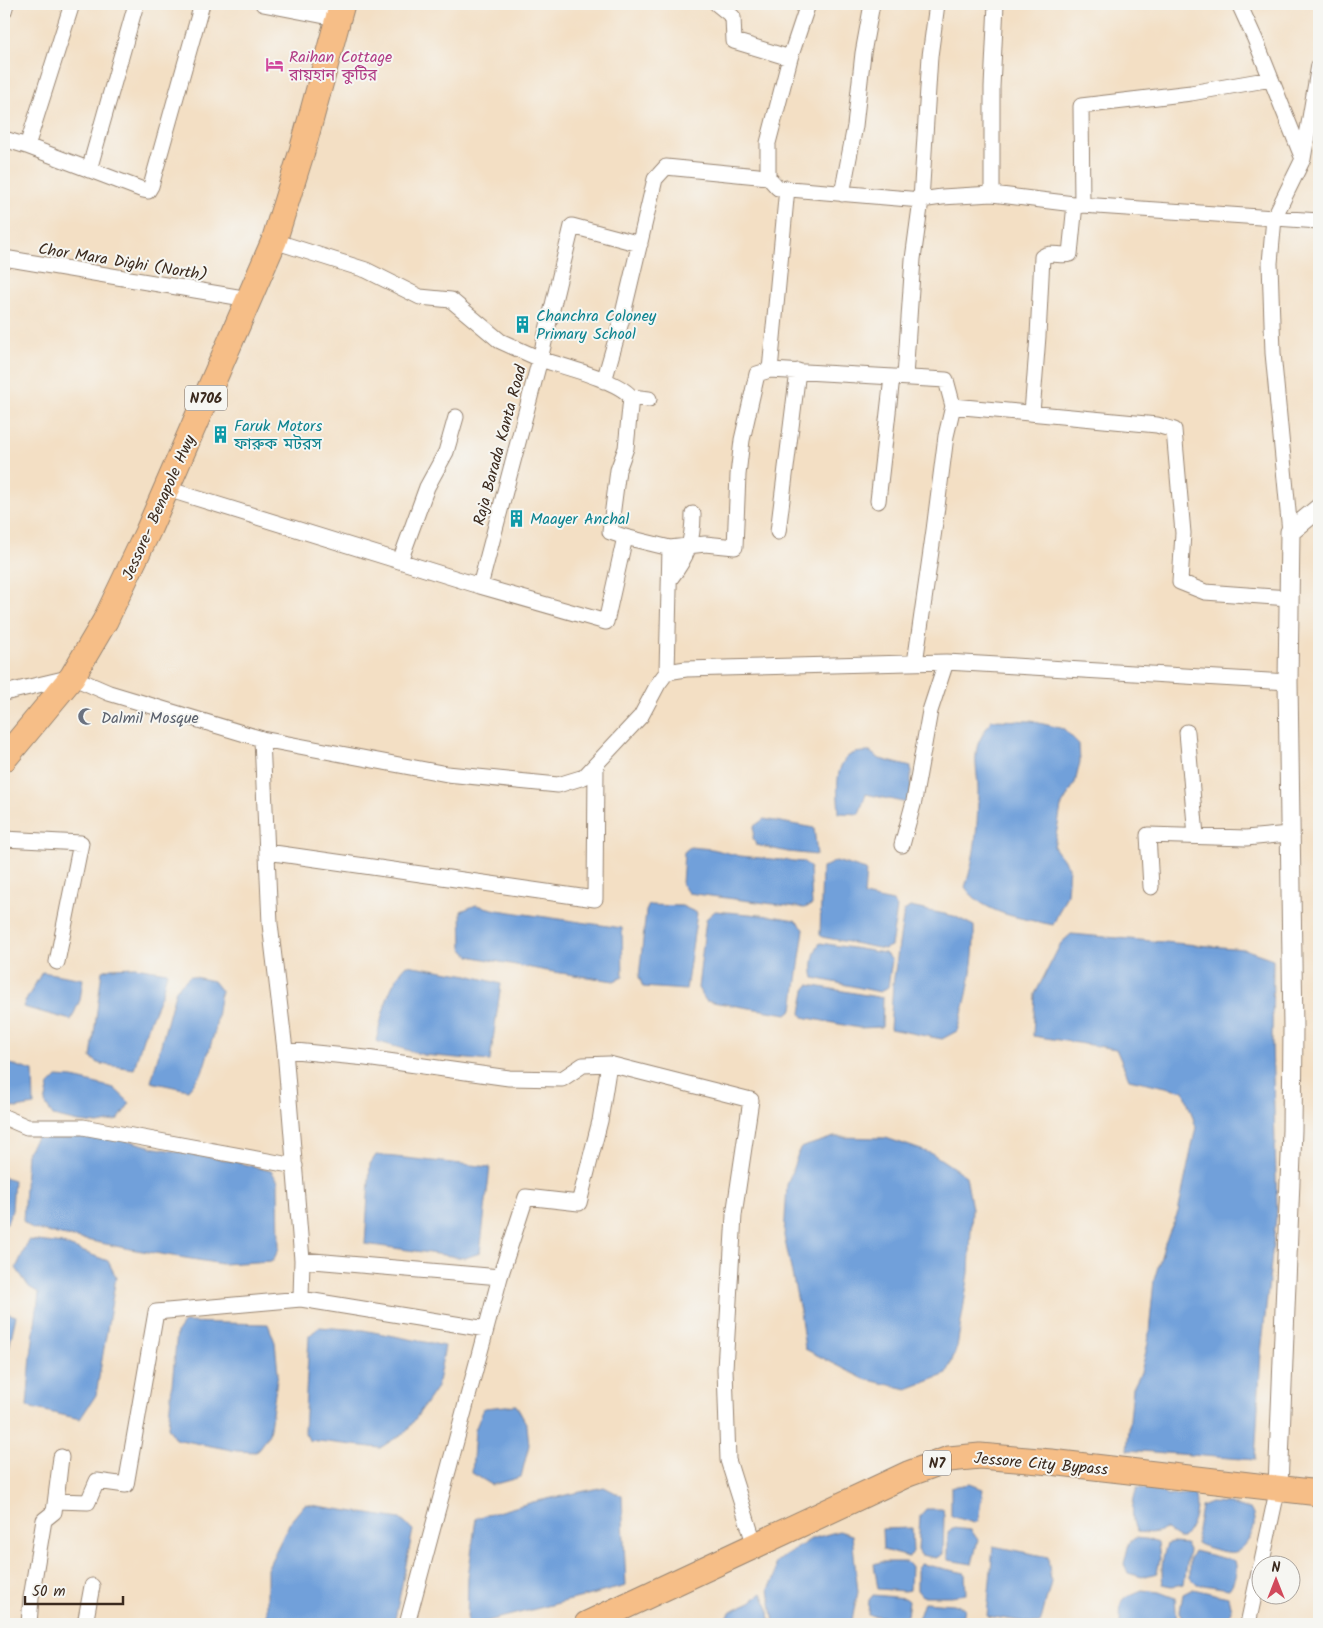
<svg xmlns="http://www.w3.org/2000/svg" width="1323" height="1628" font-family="Kalam,'Noto Sans Bengali',sans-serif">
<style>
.water{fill:#71a0da;stroke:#56657c}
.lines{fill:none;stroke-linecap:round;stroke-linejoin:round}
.minor-casing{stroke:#978471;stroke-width:17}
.tertiary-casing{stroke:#978471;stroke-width:21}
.trunk-casing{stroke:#978471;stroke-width:27}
.minor{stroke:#fff;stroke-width:15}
.tertiary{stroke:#fff;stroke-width:19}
.trunk{stroke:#f6be87;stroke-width:25}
.labels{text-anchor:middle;stroke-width:4;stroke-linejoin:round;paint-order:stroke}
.shield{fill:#f6f6f2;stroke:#73675e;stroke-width:1}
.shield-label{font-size:15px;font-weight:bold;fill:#3b2a1e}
.hotel-label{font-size:16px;fill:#b23c85;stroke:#f6f6f2;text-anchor:start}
.street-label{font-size:16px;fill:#3b2a1e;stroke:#f6f6f2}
.culture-label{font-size:16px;fill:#0d838f;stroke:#f6f6f2;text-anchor:start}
.worship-label{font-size:16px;fill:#5b616d;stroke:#f6f6f2;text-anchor:start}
</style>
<rect width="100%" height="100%" fill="#f6f6f2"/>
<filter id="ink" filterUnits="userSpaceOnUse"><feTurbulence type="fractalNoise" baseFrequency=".02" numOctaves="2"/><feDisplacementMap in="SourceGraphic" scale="10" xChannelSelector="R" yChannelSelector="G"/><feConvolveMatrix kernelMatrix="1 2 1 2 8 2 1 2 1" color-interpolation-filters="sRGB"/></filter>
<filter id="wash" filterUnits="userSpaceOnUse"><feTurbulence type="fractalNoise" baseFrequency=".0096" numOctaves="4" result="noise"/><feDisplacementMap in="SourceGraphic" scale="20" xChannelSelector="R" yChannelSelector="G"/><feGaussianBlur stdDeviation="1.12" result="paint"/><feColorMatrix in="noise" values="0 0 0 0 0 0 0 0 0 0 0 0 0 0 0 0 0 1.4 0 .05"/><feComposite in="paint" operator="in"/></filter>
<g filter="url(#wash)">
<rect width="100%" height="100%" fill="#f3dfc4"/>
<!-- water -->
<path class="water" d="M 991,720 L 1031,721 L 1064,729 L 1079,744 L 1080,762 L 1075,783 L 1061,807 L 1054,847 L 1069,867 L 1067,894 L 1053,925 C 1023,918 984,915 965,887 C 976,856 978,822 978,790 C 978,774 973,760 978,744 C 981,736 987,728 991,720 Z
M 870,752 L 880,759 L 911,767 L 911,795 L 907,803 L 866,794 L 859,814 L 839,813 C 838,795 833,766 850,755 C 855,752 864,752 870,752 Z
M 764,819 L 814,828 L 817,855 L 788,852 L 756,845 L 753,838 L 754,826 Z
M 690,847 L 712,849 L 740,856 L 804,862 L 810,867 L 812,905 L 804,908 L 688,893 L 682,884 L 684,852 Z
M 836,861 L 866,870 L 864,896 L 893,902 L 897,908 L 891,946 L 884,949 L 822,937 L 820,935 L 822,868 Z
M 476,905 L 497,910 L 622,928 L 623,977 L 614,981 L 547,971 L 469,956 L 462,948 L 461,911 Z
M 649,905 L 682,906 L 697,913 L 686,990 L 643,987 L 639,977 L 646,911 Z
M 910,907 L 954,916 L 974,926 C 975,961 968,997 957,1031 L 942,1039 L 890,1029 L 893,984 L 904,911 Z
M 715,911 L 771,916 L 795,920 L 804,929 L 793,1009 L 787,1014 L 706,1001 L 698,988 L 706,919 Z
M 1071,934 L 1244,949 L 1273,959 L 1272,1042 L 1277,1209 L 1261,1353 L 1255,1460 L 1127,1450 L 1133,1388 L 1141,1372 L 1148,1343 L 1154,1280 L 1165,1243 L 1178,1212 L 1196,1127 L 1184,1091 L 1129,1079 L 1116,1049 L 1033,1036 L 1035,994 L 1061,943 Z
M 820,943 L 885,953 L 892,960 L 888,987 L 880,992 L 814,978 C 811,968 813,951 820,943 Z
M 407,965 L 468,975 L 501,984 L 490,1061 L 424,1055 L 376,1041 C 383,1014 387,985 407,965 Z
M 135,967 L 167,972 L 162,993 L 143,1038 L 134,1069 L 100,1064 L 91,1058 L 102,971 L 111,968 Z
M 42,972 L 83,979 L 80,1000 L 71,1020 L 23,1007 L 24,1004 Z
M 190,976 L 213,981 L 221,991 L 215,1031 L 202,1073 L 188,1090 L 151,1082 L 176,989 Z
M 809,985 L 883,998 L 882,1027 L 859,1028 L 803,1017 L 801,1013 L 805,990 Z
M 4,1062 L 33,1071 L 34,1105 L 16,1108 L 4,1106 Z
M 57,1077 L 73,1078 L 114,1088 L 130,1103 L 118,1120 L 98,1124 L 78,1122 L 53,1116 L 45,1103 L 49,1085 Z
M 42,1128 L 108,1135 L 156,1148 L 233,1161 L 271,1171 L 278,1181 L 279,1248 L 273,1261 L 222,1264 L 130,1249 L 32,1229 L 23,1221 L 27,1152 Z
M 834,1137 L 886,1138 L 933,1154 L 966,1176 L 972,1209 L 969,1273 L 957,1347 L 947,1374 L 907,1389 L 864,1379 L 805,1349 L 800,1311 L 784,1236 L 787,1185 L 800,1148 Z
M 376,1155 L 490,1167 L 480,1253 L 465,1258 L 365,1244 L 370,1164 Z
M 4,1177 L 14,1180 L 12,1210 L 7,1223 L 4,1224 Z
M 29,1240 L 63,1244 L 108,1261 L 116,1277 L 96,1395 L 80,1419 L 27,1407 L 31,1355 L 39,1293 L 29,1287 L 16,1268 Z
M 4,1312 L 16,1316 L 4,1370 Z
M 184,1322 L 268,1324 L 275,1342 L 278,1373 L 269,1434 L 256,1452 L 237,1451 L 175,1439 L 168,1427 L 177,1332 Z
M 319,1327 L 363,1330 L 445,1346 L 437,1387 L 407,1431 L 380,1448 L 309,1440 L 304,1431 L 309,1336 Z
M 516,1405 L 527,1425 L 529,1445 L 521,1477 L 492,1485 L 472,1473 L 475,1430 L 484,1408 Z
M 970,1484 L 983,1489 L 978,1521 L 974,1523 L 951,1516 L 951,1488 L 957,1486 Z
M 604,1487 L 622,1496 L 626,1586 L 476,1624 L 467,1624 L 468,1577 L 476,1518 L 533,1502 Z
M 1137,1488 L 1157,1489 L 1168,1496 L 1194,1493 C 1199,1508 1194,1526 1183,1538 L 1178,1538 L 1165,1529 C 1156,1534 1147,1533 1137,1532 C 1130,1520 1132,1501 1137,1488 Z
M 1211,1503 L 1230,1504 L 1250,1509 C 1252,1512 1254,1516 1254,1520 C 1256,1530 1245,1550 1235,1552 C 1228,1554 1203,1547 1197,1543 L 1197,1530 L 1201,1507 Z
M 305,1504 L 400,1519 L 413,1530 L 394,1624 L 267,1624 L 267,1569 L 290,1522 Z
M 926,1509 L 943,1509 L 944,1516 L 943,1554 L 936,1558 L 921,1555 L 918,1550 L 920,1516 Z
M 912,1528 L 913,1553 L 909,1557 L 883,1550 L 882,1529 Z
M 952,1528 L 971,1530 L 978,1540 L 972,1564 L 948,1560 L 948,1533 Z
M 839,1531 L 852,1535 L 858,1592 L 851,1624 L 774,1624 L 769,1589 L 775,1577 L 776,1562 L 811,1539 Z
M 1135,1538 L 1146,1539 L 1158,1543 L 1160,1559 L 1157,1573 L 1142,1577 L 1128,1573 L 1124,1564 L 1129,1543 Z
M 1172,1543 L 1186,1544 L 1189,1550 L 1184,1584 L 1172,1586 L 1163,1584 C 1161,1571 1162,1556 1167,1544 Z
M 993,1546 L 1048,1557 L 1051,1582 L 1040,1624 L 987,1616 Z
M 1194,1551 L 1235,1561 C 1238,1569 1235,1582 1229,1589 L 1197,1584 L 1190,1577 L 1190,1558 Z
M 881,1562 L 907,1562 L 911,1566 L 910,1590 L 904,1591 L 878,1589 L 874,1564 Z
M 921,1564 L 965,1573 L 966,1594 L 951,1596 L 922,1596 L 917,1590 L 917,1568 Z
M 1193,1589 L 1228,1597 L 1231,1610 L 1227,1624 L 1183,1624 L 1180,1611 L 1183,1594 Z
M 1142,1590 L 1159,1592 L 1175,1598 L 1177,1624 L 1120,1624 C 1121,1599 1118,1600 1142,1590 Z
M 762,1593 L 769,1609 L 770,1624 L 722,1624 L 731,1611 L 751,1602 Z
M 873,1595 L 905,1598 L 909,1601 L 907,1615 L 904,1619 L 868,1615 L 869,1600 Z
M 924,1602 L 953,1604 L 965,1608 L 962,1624 L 934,1624 L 918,1620 Z"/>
</g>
<g filter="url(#ink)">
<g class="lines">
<defs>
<path id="minor" d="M 263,4 L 325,16
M 717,4 L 733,17 L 734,41 L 790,58
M 808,4 L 790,58 L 768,143 L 768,177 L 778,188 L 921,200 L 942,197 L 992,194 L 1082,205 L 1319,221
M 1239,4 L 1255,39 L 1303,159 L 1274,218 L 1270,263 L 1273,353 L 1290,532
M 4,11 L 6,4
M 4,139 L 27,146 L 143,190 L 148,191 L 151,186 L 202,4
M 27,146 L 72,4
M 1303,159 L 1319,65
M 89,170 L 136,4
M 787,188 L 770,370 L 946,380 L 953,406 L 946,436 L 934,530 L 915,663
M 842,194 L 855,126 L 863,53 L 872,4
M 992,194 L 992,87 L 996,4
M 1082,205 L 1081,106 L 1191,93 L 1271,79
M 274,241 L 366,270 L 420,297 L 451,300 L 500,341 L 540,359 L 480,586 L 606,622 L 625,537
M 640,244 L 572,226 L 540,359 C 561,366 618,380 631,397 L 626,448 L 618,470 L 610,532 L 625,537 L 670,548 L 667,672
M 4,258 L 237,297
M 905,377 L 913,259 L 921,200 L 930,56 L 937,4
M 604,381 L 621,322 L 655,179 L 666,167 L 768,177
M 631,397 L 649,399
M 953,406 L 1157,425 L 1174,430 L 1183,533 L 1180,582 L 1205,592 L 1289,598
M 1032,413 L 1038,336 L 1042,257 C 1051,251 1061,257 1070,254 L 1075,204
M 167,489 L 480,586
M 878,501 L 892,377
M 778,532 L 798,371
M 670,548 L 705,544 L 735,547 L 738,475 L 742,440 L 757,374 L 770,370
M 400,561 L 427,487 L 446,452 L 456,417
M 670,579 C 687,557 693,542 693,514
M 4,693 L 72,677 L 109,693 L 262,739 L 447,774 L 558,785 L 584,777 L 641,716 L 658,684 L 667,672 L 686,669 L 946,662 L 1288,682
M 1187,732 L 1196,836
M 262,739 L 270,924 L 285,1050 L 302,1260 L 500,1277 L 407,1624
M 4,839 L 81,843 L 57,962
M 902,845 L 914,801 L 930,711 L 946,662
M 267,852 L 595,899 L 596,765
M 1151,887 L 1148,835 L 1246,838 L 1289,834
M 285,1050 L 366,1058 L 509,1078 L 562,1079 L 583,1065 L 609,1064 L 751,1100 L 734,1215 L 725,1369 L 728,1460 L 755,1546
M 4,1117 L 27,1127 L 83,1127 L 295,1166
M 500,1277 L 526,1197 L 579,1203 L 600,1121 L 609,1064
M 301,1299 L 486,1329
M 1261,1566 L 1278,1487
M 29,1624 L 31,1598 L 44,1520 L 54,1512 L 61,1457 L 56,1501 L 88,1502 L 97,1481 L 126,1485 L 156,1312 L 301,1299 L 302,1260
M 85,1624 L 92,1586
M 1248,1624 L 1260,1568"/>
<path id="tertiary" d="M 1278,1487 L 1292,1130 L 1293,1028 L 1288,682 L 1290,532 L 1319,508"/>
<path id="trunk" d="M 4,759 L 72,677 L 105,621 L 148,531 L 274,241 L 302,151 L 342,4
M 587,1624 L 908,1474 L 949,1459 L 980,1456 L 1051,1462 L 1319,1493"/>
</defs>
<!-- minor casing -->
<use href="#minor" class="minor-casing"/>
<!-- tertiary casing -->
<use href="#tertiary" class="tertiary-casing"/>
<!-- trunk casing -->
<use href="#trunk" class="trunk-casing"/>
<!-- minor -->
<use href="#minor" class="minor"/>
<!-- tertiary -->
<use href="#tertiary" class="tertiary"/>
<!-- trunk -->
<use href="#trunk" class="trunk"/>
</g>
</g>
<!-- icons -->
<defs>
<symbol id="hotel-bare" viewBox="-9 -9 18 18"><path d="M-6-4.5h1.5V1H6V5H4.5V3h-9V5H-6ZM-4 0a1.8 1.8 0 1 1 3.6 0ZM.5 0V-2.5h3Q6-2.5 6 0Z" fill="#d1479c" stroke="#f6f6f2" stroke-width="2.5" paint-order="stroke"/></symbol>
<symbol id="building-bare" viewBox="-9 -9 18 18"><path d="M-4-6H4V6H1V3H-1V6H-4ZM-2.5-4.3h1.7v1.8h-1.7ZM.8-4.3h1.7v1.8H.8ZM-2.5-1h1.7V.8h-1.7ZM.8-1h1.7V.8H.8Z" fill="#0f9aa8" stroke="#f6f6f2" stroke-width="2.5" paint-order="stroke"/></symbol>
<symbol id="mosque-bare" viewBox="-9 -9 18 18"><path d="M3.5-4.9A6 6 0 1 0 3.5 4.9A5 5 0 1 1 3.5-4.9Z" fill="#6b7280" stroke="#f6f6f2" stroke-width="2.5" paint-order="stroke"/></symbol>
</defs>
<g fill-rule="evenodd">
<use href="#hotel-bare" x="262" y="52" width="25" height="25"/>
<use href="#building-bare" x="510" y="312" width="25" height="25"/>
<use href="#building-bare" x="208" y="422" width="25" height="25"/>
<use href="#building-bare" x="504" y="506" width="25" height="25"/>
<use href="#mosque-bare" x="74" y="704" width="25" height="25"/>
</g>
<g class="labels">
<!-- shield labels -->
<g class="shield">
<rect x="185" y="385.5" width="42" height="25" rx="4"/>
<rect x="923" y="1450.5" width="28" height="25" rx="4"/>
</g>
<g class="shield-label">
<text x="206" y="403">N706</text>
<text x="937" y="1468">N7</text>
</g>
<!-- hotel labels -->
<g class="hotel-label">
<text x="289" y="62">Raihan Cottage<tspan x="289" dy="18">রায়হান কুটির</tspan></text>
</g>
<!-- street labels -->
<g class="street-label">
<text transform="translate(123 261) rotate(9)" y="6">Chor Mara Dighi (North)</text>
<text transform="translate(499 445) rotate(-75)" y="6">Raja Barada Kanta Road</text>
<text transform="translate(158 507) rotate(-66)" y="6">Jessore- Benapole Hwy</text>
<text transform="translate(1041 1463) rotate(5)" y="6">Jessore City Bypass</text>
</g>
<!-- culture labels -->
<g class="culture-label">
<text x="536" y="321">Chanchra Coloney<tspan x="536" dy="18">Primary School</tspan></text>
<text x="234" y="431">Faruk Motors<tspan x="234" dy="18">ফারুক মটরস</tspan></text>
<text x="530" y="524">Maayer Anchal</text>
</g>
<!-- worship labels -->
<g class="worship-label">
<text x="101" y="723">Dalmil Mosque</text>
</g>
</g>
<!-- margin -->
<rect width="1323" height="1628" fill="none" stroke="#f6f6f2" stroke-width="20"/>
<!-- north arrow -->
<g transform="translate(1276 1580)"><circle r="24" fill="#f6f6f2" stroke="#aba49d"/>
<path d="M0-4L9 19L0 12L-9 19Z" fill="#d1495b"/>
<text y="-8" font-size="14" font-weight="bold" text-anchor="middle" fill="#3b2a1e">N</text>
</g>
<!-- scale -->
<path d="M25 1596v8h98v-8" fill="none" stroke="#3b2a1e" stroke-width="2.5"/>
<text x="32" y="1596" font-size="15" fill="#3b2a1e" stroke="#f6f6f2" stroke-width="4" paint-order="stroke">50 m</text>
</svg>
